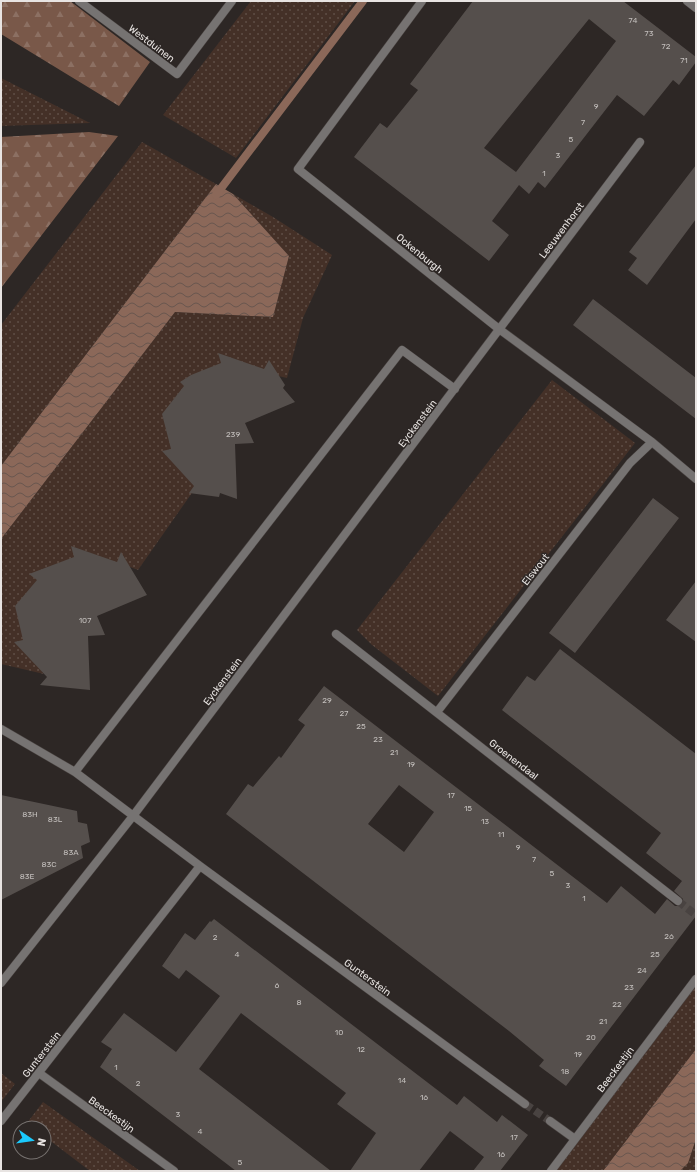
<svg xmlns="http://www.w3.org/2000/svg" width="697" height="1172" font-family="Rubik,sans-serif">
<style>
.grass{fill:url(#grass-dots)}
.forest{fill:url(#forest-firs)}
.water{fill:url(#water-waves)}
.lines{fill:none;stroke-linecap:round;stroke-linejoin:round}
.stream{stroke:#8b6859;stroke-width:8}
.building{fill:#554f4c;fill-rule:evenodd}
.street-tunnel{stroke:#494341;stroke-width:8;stroke-dasharray:8 4;stroke-linecap:butt}
.street-casing{stroke:#4b4543;stroke-width:9}
.street{stroke:#767372;stroke-width:8}
.labels{text-anchor:middle;stroke-width:3;stroke-linejoin:round;paint-order:stroke}
.number-label{font-size:8px;fill:#c3bfbc}
.street-label{font-size:10px;fill:#e8e4e2;stroke:#2d2725}
</style>
<defs>
<pattern id="grass-dots" width="8" height="8" patternUnits="userSpaceOnUse"><rect width="8" height="8" fill="#443027"/><path d="M2 2h.1M6 6h.1" fill="none" stroke="#5f4e46" stroke-width="1.8" stroke-linecap="round"/></pattern>
<pattern id="forest-firs" width="22" height="20" patternUnits="userSpaceOnUse"><rect width="22" height="20" fill="#795849"/><path d="M5 1l3.5 6h-7zM16 11l3.5 6h-7z" fill="#8c7063"/></pattern>
<pattern id="water-waves" width="16" height="10" patternUnits="userSpaceOnUse"><rect width="16" height="10" fill="#8b6859"/><path d="M0 5q4-4 8 0t8 0" fill="none" stroke="#68564e"/></pattern>
</defs>
<rect width="100%" height="100%" fill="#2d2725"/>
<!-- grass -->
<path class="grass" d="M 251,1 L 355,1 L 236,158 L 163,115 Z
M 1,78 L 90,123 L 1,126 Z
M 142,142 L 216,184 L 1,466 L 1,325 Z
M 233,194 L 273,217 L 332,255 L 303,318 L 287,378 L 225,364 L 208,470 L 138,570 L 120,563 L 40,669 L 44,674 L 1,664 L 1,539 L 175,312 L 273,317 L 289,256 Z
M 552,380 L 635,443 L 438,696 L 372,645 L 357,630 Z
M 696,984 L 696,1049 L 603,1171 L 552,1171 Z
M 1,1073 L 15,1084 L 1,1102 Z
M 43,1102 L 140,1171 L 90,1171 L 44,1136 L 44,1128 L 34,1128 L 27,1123 Z
M 696,1140 L 696,1171 L 680,1171 L 688,1162 Z"/>
<!-- forest -->
<path class="forest" d="M 1,1 L 70,1 L 150,62 L 119,106 L 1,34 Z
M 89,132 L 118,136 L 1,288 L 1,137 Z"/>
<!-- water -->
<path class="water" d="M 216,184 L 233,194 L 289,256 L 273,317 L 175,312 L 1,539 L 1,466 Z
M 696,1049 L 696,1139 L 688,1163 L 680,1171 L 603,1171 Z"/>
<g class="lines">
<!-- stream -->
<path class="stream" d="M 216,195 L 363,1"/>
</g>
<!-- building -->
<path class="building" d="M 473,1 L 623,1 L 696,57 L 696,62 L 679,85 L 673,80 L 644,116 L 617,95 L 545,188 L 538,182 L 529,194 L 519,185 L 492,221 L 509,235 L 489,261 L 354,157 L 380,123 L 387,128 L 418,90 L 410,84 ZM 589,19 L 616,41 L 516,172 L 484,148 Z
M 696,165 L 696,219 L 647,285 L 628,270 L 637,258 L 629,252 Z
M 593,299 L 696,378 L 696,419 L 573,325 Z
M 218,353 L 264,369 L 269,360 L 285,385 L 283,388 L 295,402 L 245,423 L 254,443 L 235,444 L 237,499 L 220,493 L 219,497 L 189,493 L 194,486 L 162,451 L 171,449 L 162,414 L 184,386 L 180,382 L 191,375 L 221,363 Z
M 653,498 L 679,518 L 575,653 L 549,633 Z
M 71,546 L 117,562 L 121,552 L 147,595 L 97,616 L 105,635 L 88,636 L 90,690 L 40,685 L 47,677 L 14,642 L 23,640 L 15,606 L 37,580 L 29,574 L 74,557 Z
M 696,581 L 696,642 L 666,620 Z
M 560,649 L 696,754 L 696,916 L 566,1086 L 539,1066 L 544,1060 L 509,1031 L 226,814 L 248,784 L 253,787 L 279,756 L 281,758 L 305,725 L 298,720 L 324,686 L 607,903 L 621,886 L 655,914 L 667,899 L 675,906 L 680,906 L 683,902 L 683,899 L 674,891 L 682,881 L 646,853 L 661,833 L 502,710 L 527,676 L 535,681 ZM 399,785 L 434,812 L 404,852 L 368,824 Z
M 1,795 L 77,811 L 78,822 L 87,824 L 90,842 L 81,846 L 83,858 L 1,900 Z
M 214,919 L 457,1105 L 464,1096 L 497,1122 L 502,1115 L 528,1135 L 500,1171 L 473,1171 L 484,1157 L 450,1131 L 419,1171 L 350,1171 L 376,1133 L 337,1104 L 346,1093 L 241,1013 L 199,1069 L 331,1171 L 236,1171 L 100,1067 L 112,1049 L 101,1042 L 124,1013 L 176,1052 L 220,996 L 186,970 L 179,979 L 162,966 L 185,933 L 195,940 L 210,921 L 211,922 Z"/>
<g class="lines">
<!-- street-tunnel -->
<path class="street-tunnel" d="M 678,901 L 696,915
M 525,1104 L 550,1121"/>
<defs>
<path id="street" d="M 79,1 L 177,74 L 232,1
M 422,1 L 298,169 L 499,329 L 652,442 L 696,479
M 687,1 L 696,8
M 336,634 L 678,901
M 437,712 L 630,463 L 652,442
M 1,729 L 75,772 L 200,866 L 525,1104
M 75,772 L 402,350 L 455,389
M 1,983 L 133,816 L 640,142
M 39,1073 L 174,1171
M 1,1121 L 200,866
M 550,1121 L 575,1139
M 551,1171 L 696,979"/>
</defs>
<!-- street casing -->
<use href="#street" class="street-casing"/>
<!-- street -->
<use href="#street" class="street"/>
</g>
<g class="labels">
<!-- number labels -->
<g class="number-label">
<text x="633" y="23">74</text>
<text x="649" y="36">73</text>
<text x="666" y="49">72</text>
<text x="684" y="63">71</text>
<text x="596" y="109">9</text>
<text x="583" y="125">7</text>
<text x="571" y="142">5</text>
<text x="558" y="158">3</text>
<text x="544" y="176">1</text>
<text x="233" y="437">239</text>
<text x="85" y="623">107</text>
<text x="327" y="703">29</text>
<text x="344" y="716">27</text>
<text x="361" y="729">25</text>
<text x="378" y="742">23</text>
<text x="394" y="755">21</text>
<text x="411" y="767">19</text>
<text x="451" y="798">17</text>
<text x="468" y="811">15</text>
<text x="30" y="817">83H</text>
<text x="55" y="822">83L</text>
<text x="485" y="824">13</text>
<text x="501" y="837">11</text>
<text x="518" y="850">9</text>
<text x="71" y="855">83A</text>
<text x="534" y="862">7</text>
<text x="49" y="867">83C</text>
<text x="552" y="876">5</text>
<text x="27" y="879">83E</text>
<text x="568" y="888">3</text>
<text x="584" y="901">1</text>
<text x="669" y="939">26</text>
<text x="215" y="940">2</text>
<text x="237" y="957">4</text>
<text x="655" y="957">25</text>
<text x="642" y="973">24</text>
<text x="277" y="988">6</text>
<text x="629" y="990">23</text>
<text x="299" y="1005">8</text>
<text x="617" y="1007">22</text>
<text x="603" y="1024">21</text>
<text x="339" y="1035">10</text>
<text x="591" y="1040">20</text>
<text x="361" y="1052">12</text>
<text x="578" y="1057">19</text>
<text x="116" y="1070">1</text>
<text x="565" y="1074">18</text>
<text x="402" y="1083">14</text>
<text x="138" y="1086">2</text>
<text x="424" y="1100">16</text>
<text x="178" y="1117">3</text>
<text x="200" y="1134">4</text>
<text x="514" y="1140">17</text>
<text x="501" y="1157">16</text>
<text x="240" y="1165">5</text>
</g>
<!-- street labels -->
<g class="street-label">
<text transform="translate(152 43) rotate(37)" y="4">Westduinen</text>
<text transform="translate(561 230) rotate(-53)" y="4">Leeuwenhorst</text>
<text transform="translate(420 253) rotate(39)" y="4">Ockenburgh</text>
<text transform="translate(417 423) rotate(-53)" y="4">Eyckenstein</text>
<text transform="translate(535 569) rotate(-52)" y="4">Elswout</text>
<text transform="translate(222 681) rotate(-53)" y="4">Eyckenstein</text>
<text transform="translate(514 759) rotate(38)" y="4">Groenendaal</text>
<text transform="translate(368 977) rotate(36)" y="4">Gunterstein</text>
<text transform="translate(41 1054) rotate(-52)" y="4">Gunterstein</text>
<text transform="translate(615 1069) rotate(-53)" y="4">Beeckestijn</text>
<text transform="translate(112 1114) rotate(36)" y="4">Beeckestijn</text>
</g>
</g>
<!-- border -->
<rect width="697" height="1172" fill="none" stroke="#e8e4e2" stroke-width="4"/>
<!-- north arrow -->
<g transform="translate(32 1140) rotate(103)"><circle r="19" fill="#2d2725" stroke="#787371"/>
<path d="M0-3L7 15L0 10L-7 15Z" fill="#1bc9fc"/>
<text y="-6" font-size="11" font-weight="bold" text-anchor="middle" fill="#e8e4e2">N</text>
</g>
</svg>
